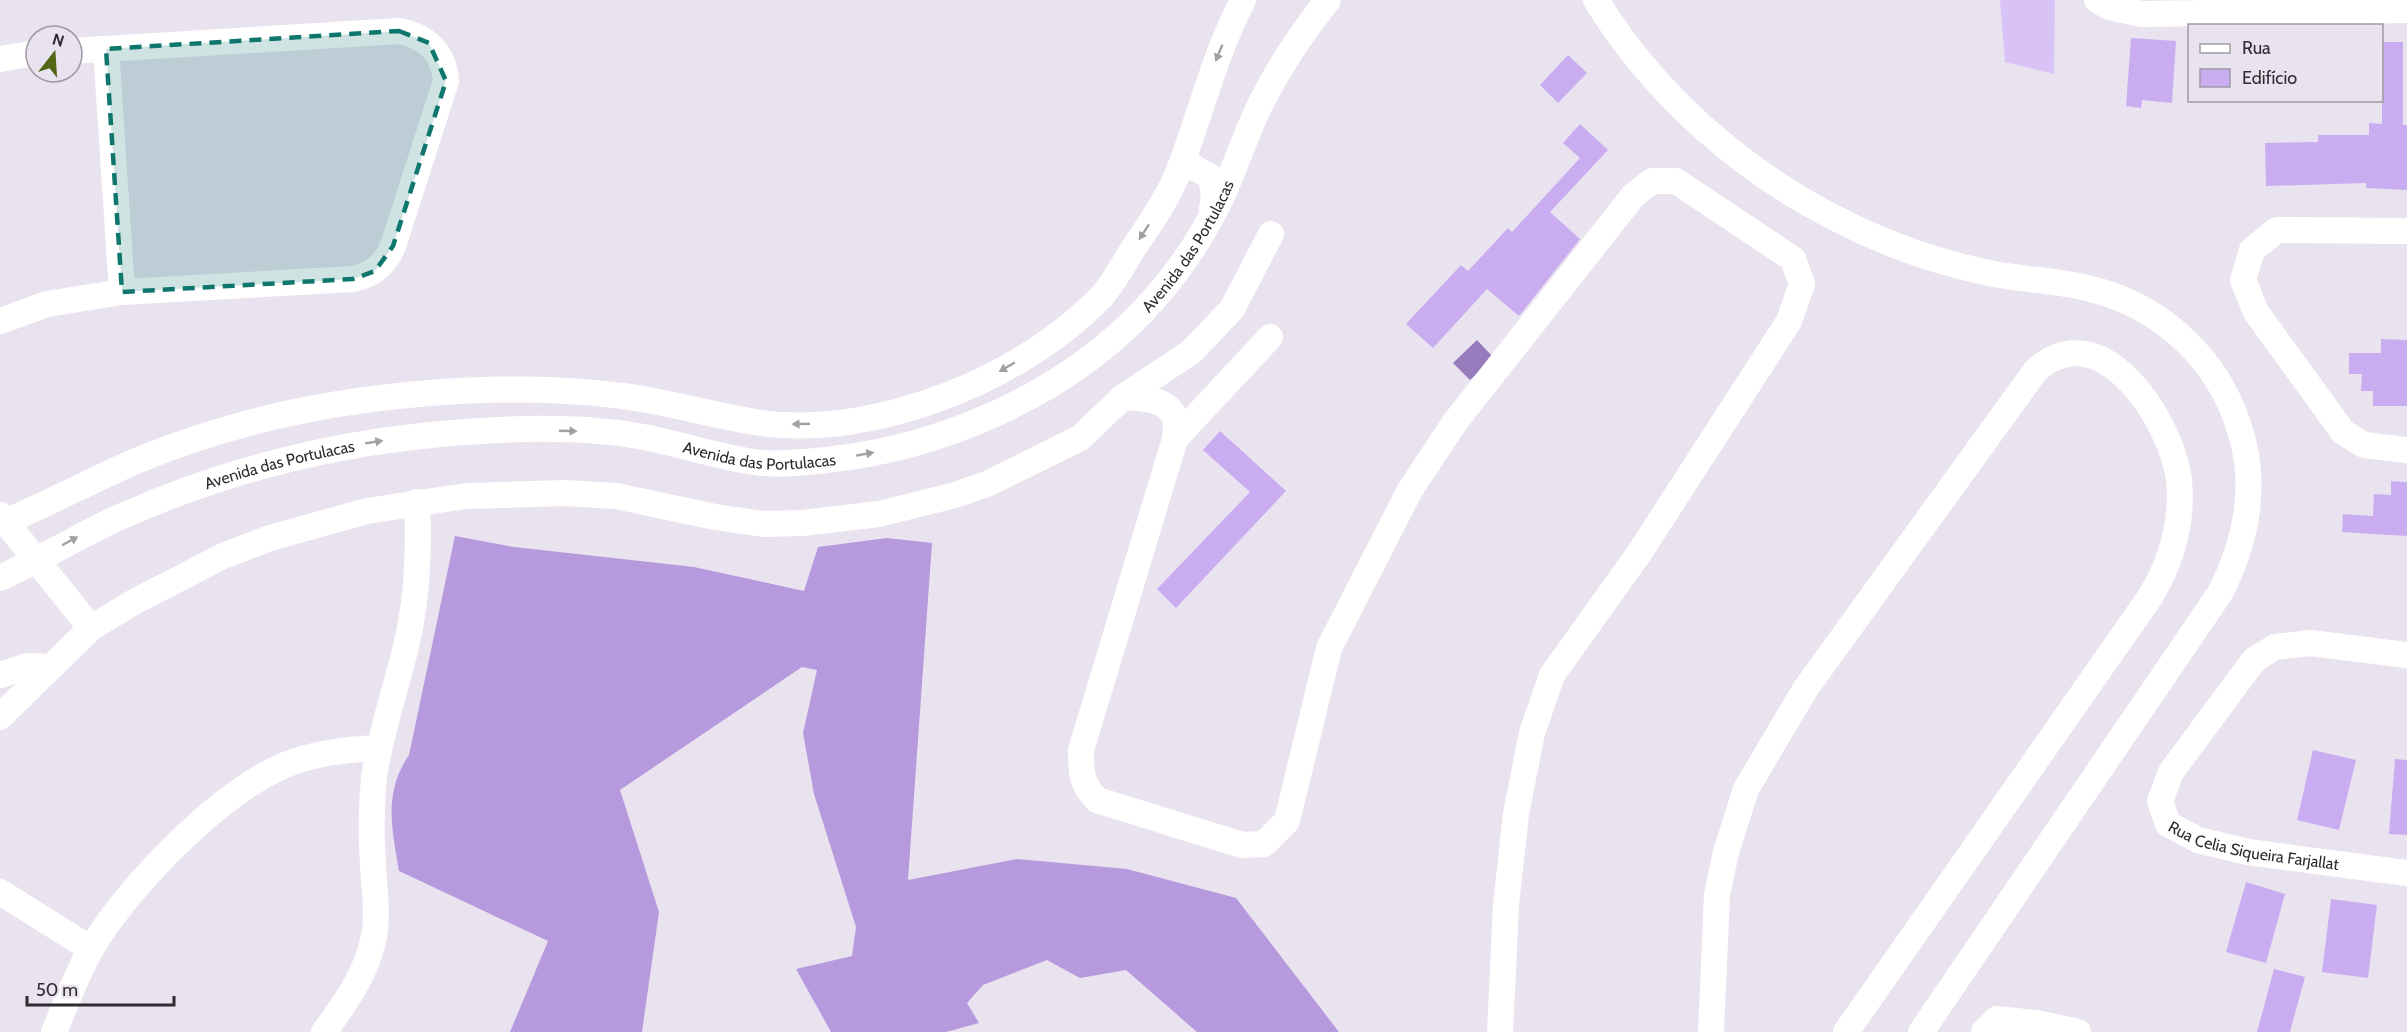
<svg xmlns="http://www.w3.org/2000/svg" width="2407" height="1032" font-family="Cabin,sans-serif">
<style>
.green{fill:#d9c3f6}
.forest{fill:#b799dd}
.water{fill:#987bbc}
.building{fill:#caacf1}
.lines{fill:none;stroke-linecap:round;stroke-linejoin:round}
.minor{stroke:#fff;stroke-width:26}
.oneway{fill:#a1a0a2}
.marked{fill:#0f766e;fill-opacity:0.2;stroke:#0f766e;stroke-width:4.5;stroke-dasharray:12 8;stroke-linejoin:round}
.labels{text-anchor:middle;stroke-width:5;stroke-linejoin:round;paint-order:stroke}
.street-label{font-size:16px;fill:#2e2c31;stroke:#e9e3f0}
</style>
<rect width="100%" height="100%" fill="#e9e3f0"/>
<!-- green -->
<path class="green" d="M 2000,0 L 2055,0 L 2054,74 L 2005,62 Z"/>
<!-- forest -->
<path class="forest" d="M 455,536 L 514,547 L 694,567 L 804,591 L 818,547 L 887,538 L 932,543 L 908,880 L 1017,859 L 1127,869 L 1236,898 L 1339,1032 L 1197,1032 L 1126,970 L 1080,978 L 1047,960 L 983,985 L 967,1003 L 979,1023 L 946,1032 L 831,1032 L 796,969 L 852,956 L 856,927 L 814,794 L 803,733 L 817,670 L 802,667 L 620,790 L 659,912 L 642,1032 L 510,1032 L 548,941 L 399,871 C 392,829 383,793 409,755 Z"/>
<!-- water -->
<path class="water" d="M 1477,340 L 1494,358 L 1470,380 L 1453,363 Z"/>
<!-- building -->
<path class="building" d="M 2131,38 L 2176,41 L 2172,103 L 2142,100 L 2141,108 L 2126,106 Z
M 2382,42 L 2403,42 L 2403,125 L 2407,125 L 2407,190 L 2366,188 L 2366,183 L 2266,186 L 2265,143 L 2318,142 L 2318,135 L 2369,135 L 2369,123 L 2382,124 Z
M 1568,55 L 1587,73 L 1558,103 L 1540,85 Z
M 1580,124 L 1608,150 L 1550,212 L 1580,239 L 1519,316 L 1487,289 L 1433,348 L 1406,324 L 1461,265 L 1468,271 L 1508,228 L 1512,232 L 1580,158 L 1563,143 Z
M 2381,339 L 2407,340 L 2407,406 L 2373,406 L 2373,391 L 2361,391 L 2362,374 L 2349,374 L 2349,353 L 2381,353 Z
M 1220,431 L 1286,491 L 1176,608 L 1157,589 L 1250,492 L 1203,450 Z
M 2391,481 L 2407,482 L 2407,536 L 2342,532 L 2343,514 L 2373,516 L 2374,494 L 2391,495 Z
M 2313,750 L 2356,760 L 2339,830 L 2297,820 Z
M 2395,759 L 2407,760 L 2407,835 L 2389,834 Z
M 2246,882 L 2285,894 L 2266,963 L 2226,952 Z
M 2331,899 L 2377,905 L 2368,978 L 2322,972 Z
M 2274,969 L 2305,977 L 2290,1032 L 2257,1032 Z"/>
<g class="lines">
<!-- minor -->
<g class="minor">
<path d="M 1596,0 C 1653,93 1740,170 1837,219 C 1885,244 1937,262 1989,273 C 2023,280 2058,280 2091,289 C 2161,306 2217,358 2239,427 C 2258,483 2247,541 2220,593 L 1921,1032"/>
<path d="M 2097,0 L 2109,7 L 2142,14 L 2407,10"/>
<path d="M 106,49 L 122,292"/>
<path d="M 0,59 L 36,53"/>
<path d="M 1180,168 L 1193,167 L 1211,177 L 1214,196 L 1212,209"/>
<path d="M 2407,231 L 2277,230 L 2252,250 L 2243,280 L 2256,312 L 2343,432 L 2364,445 L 2407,450"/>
<path d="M 0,321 L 47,304 L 122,292 L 353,279 C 373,275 385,265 393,246 L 446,81 C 444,53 427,36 399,31 L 72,51"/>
<path d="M 1123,397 C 1140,398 1169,398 1175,419 C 1177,424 1175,433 1175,439 L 1081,750 C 1081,772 1081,784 1097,800 L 1242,845 L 1264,844 L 1287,821 L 1329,648 L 1410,490 L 1455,422 L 1633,196 L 1652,181 L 1676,181 L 1793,259 L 1802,284 L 1789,321 L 1640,552 L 1552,675 L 1532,733 L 1516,814 L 1506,905 L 1500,1032"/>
<path d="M 1175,439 L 1270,337"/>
<path d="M 0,515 L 91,628"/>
<path d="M 0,524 C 46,505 90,481 136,461 C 225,424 324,402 419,394 C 484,388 550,388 614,395 C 664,400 712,416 761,423 C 875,439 1024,378 1102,296 C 1113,283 1122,267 1131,252 C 1149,225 1168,199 1180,168 C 1201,112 1215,54 1243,0"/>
<path id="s1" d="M 0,578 C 41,559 79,536 120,517 C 221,472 330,444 441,434 C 505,428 575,425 638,436 C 680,443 721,459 762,463 C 783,465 805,462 826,460 C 941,448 1062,396 1143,311 C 1175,278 1203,236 1223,194 C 1237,163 1247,130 1263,99 C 1281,64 1303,31 1328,0"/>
<path id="s2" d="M 2407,655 L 2311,643 L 2275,647 L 2254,660 L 2171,772 L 2160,801 L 2168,824 L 2198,840 L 2248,852 L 2407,873"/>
<path d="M 0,675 L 28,666 L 49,667"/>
<path d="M 0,717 L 91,628 L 134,602 L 223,556 L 270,538 L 367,511 L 466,496 L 566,493 L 616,496 L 715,517 L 763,524 L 802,523 L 879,514 L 955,495 L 987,484 L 1080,438 L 1123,397 L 1191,352 L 1232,309 L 1271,234"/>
<path d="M 0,892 L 91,949"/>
<path d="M 54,1032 C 66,1004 76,975 91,949 C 127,887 219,793 285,765 C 315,753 347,749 379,748"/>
<path d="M 324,1032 C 345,1003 365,976 373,941 C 379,915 374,890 373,864 C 371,836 371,807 374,778 C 381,727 400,679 410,628 C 418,586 419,544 417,502"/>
<path d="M 1711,1032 L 1717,895 L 1726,852 L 1746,789 L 1806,688 L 2036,370 C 2102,311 2172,422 2179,480 C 2183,523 2172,561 2150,597 L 1846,1032"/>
<path d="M 1984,1032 L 1997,1019 L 2037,1023 L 2078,1032"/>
</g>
</g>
<!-- one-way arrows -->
<defs><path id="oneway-solid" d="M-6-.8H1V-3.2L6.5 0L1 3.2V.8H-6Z" transform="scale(1.5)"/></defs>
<g class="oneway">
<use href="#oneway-solid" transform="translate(1219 53) rotate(112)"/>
<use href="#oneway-solid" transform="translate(1144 232) rotate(123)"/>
<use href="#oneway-solid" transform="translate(1007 367) rotate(150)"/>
<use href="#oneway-solid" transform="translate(801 424) rotate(178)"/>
<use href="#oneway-solid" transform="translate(568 431) rotate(2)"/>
<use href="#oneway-solid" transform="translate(374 442) rotate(-9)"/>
<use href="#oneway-solid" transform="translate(865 454) rotate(-10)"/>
<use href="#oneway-solid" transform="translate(70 541) rotate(-28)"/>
</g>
<!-- marked area -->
<path class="marked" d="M 399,31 L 429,43 L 446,81 L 393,246 L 375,271 L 353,279 L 122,292 L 106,49 Z"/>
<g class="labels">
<!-- street labels -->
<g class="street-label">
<text dy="6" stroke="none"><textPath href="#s1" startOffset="1293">Avenida das Portulacas</textPath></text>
<text dy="6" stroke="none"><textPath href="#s1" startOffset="789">Avenida das Portulacas</textPath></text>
<text dy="6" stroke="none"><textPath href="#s1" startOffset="303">Avenida das Portulacas</textPath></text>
<text dy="6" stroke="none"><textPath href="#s2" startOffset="442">Rua Celia Siqueira Farjallat</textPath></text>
</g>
</g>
<!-- legend -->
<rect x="2188" y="24" width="195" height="78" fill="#e9e3f0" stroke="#9e9aa4" stroke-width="1.5"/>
<rect x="2200" y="44" width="30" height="9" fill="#ffffff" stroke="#9e9aa4" stroke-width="1.5"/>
<text x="2242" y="54" font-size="18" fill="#2e2c31">Rua</text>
<rect x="2200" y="69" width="30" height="18" fill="#caacf1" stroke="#9e9aa4" stroke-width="1.5"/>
<text x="2242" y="84" font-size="18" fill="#2e2c31">Edifício</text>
<!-- north arrow -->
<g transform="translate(54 54) rotate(17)"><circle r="28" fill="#e9e3f0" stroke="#9e9aa4" stroke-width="1.5"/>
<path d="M0-4.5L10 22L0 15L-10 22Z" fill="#516716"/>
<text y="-9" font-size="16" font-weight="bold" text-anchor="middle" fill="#2e2c31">N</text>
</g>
<!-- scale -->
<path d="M27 996v9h147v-9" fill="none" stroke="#2e2c31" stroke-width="3"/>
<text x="36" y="996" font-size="18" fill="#2e2c31" stroke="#e9e3f0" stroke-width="4.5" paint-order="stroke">50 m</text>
</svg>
